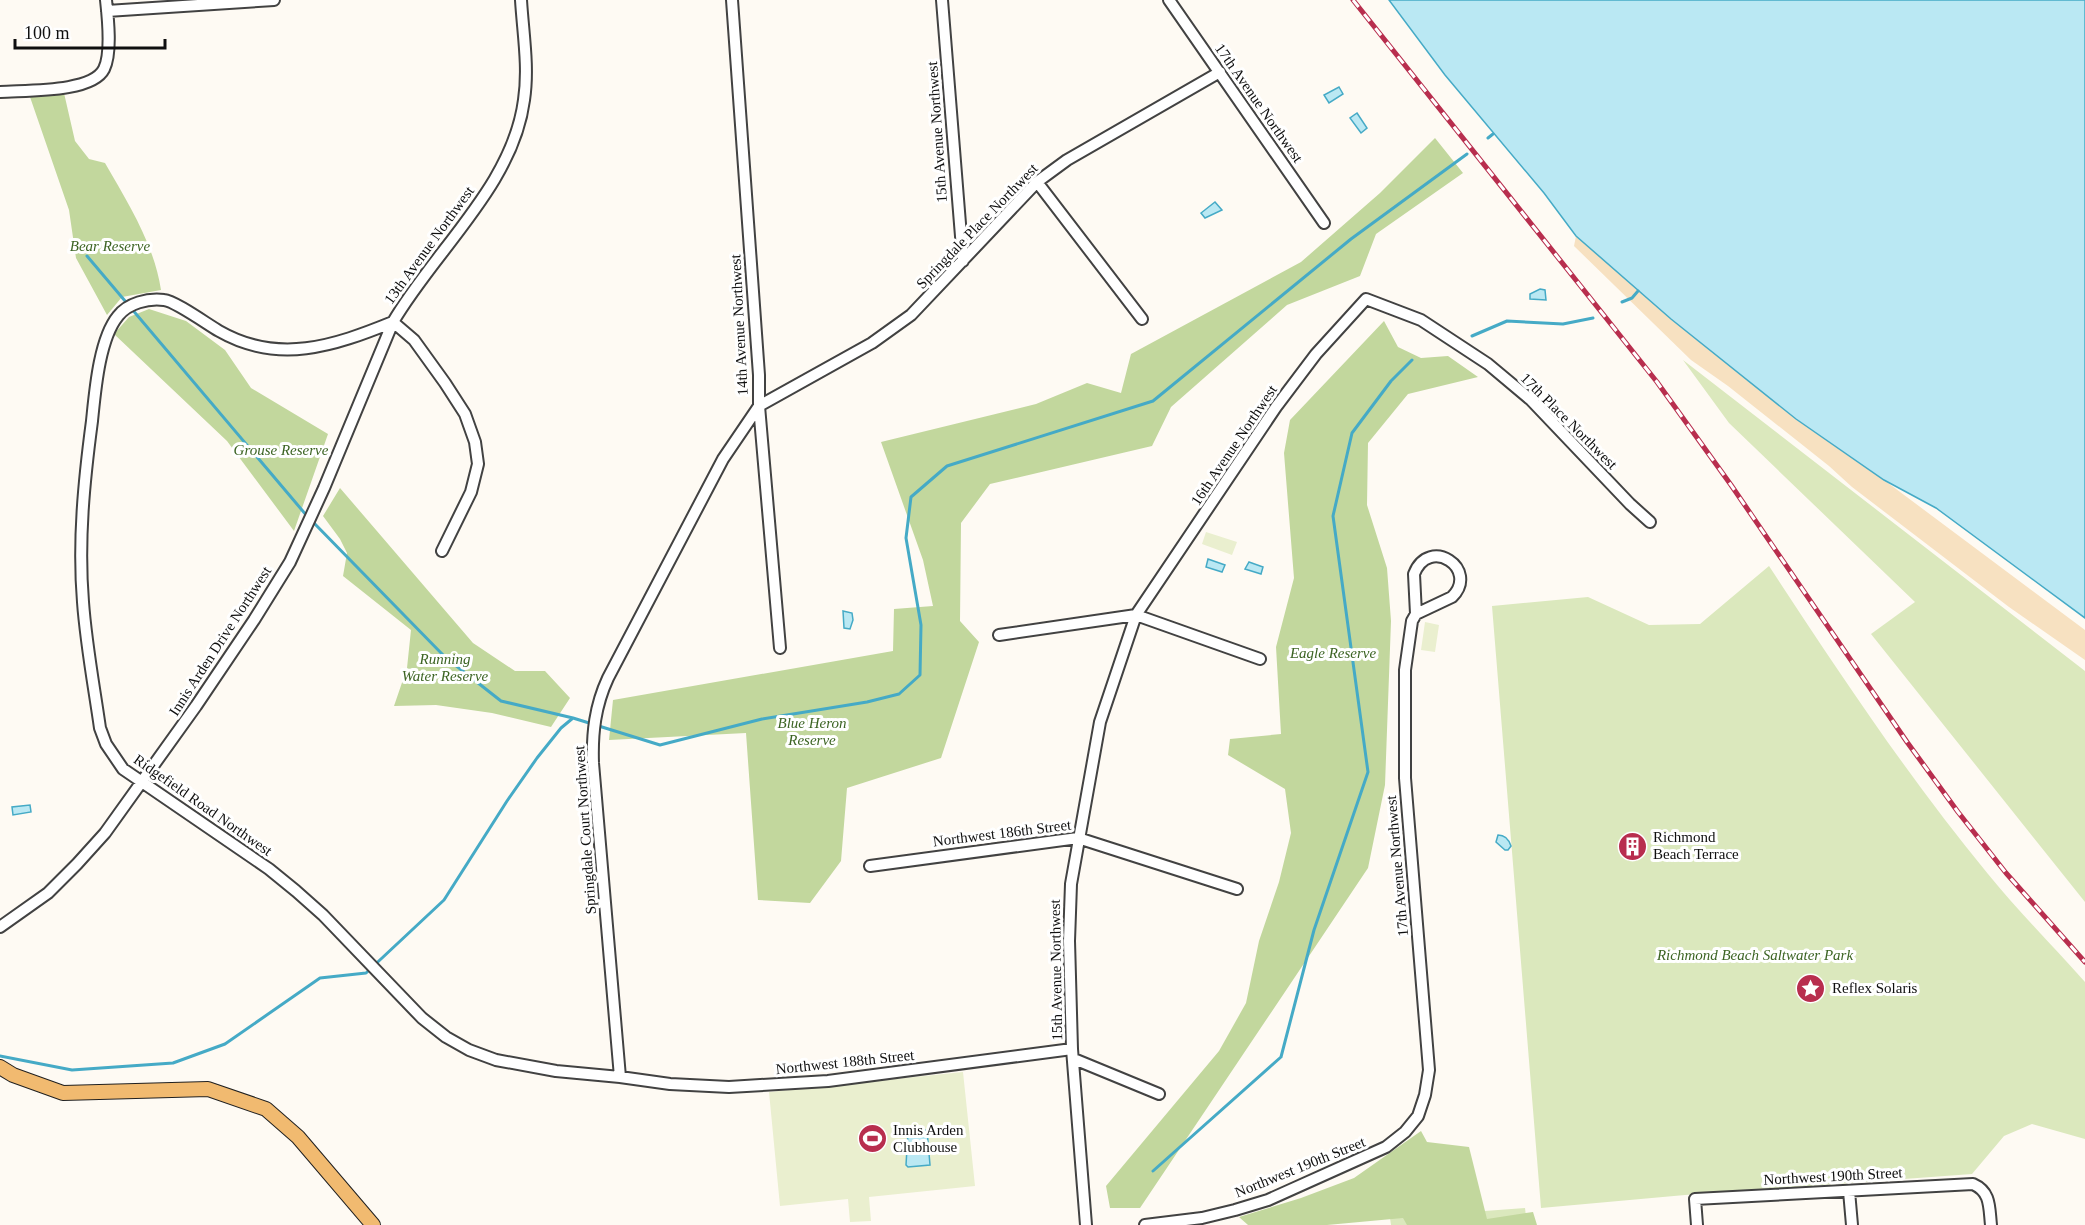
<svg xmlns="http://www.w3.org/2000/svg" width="2085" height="1225" font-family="Georgia,serif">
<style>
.green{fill:#dbe8bd}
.forest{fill:#c2d79d}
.sand{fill:#f7e1c1}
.pitch{fill:#eaefcf}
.water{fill:#bae8f3;stroke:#45aac6;stroke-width:1.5}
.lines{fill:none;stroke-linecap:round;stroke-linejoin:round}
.stream{stroke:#45aac6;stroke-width:3}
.minor-casing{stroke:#424242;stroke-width:14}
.major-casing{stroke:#202020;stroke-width:16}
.minor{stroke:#fff;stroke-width:10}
.major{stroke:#f1ba70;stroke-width:14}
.rail-casing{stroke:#b82e4e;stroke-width:5}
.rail{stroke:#fff;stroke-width:3;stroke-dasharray:9;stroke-linecap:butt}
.labels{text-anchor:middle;stroke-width:6;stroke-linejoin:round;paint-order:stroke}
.street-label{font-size:15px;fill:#0f0f0f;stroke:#fff}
.park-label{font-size:15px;font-style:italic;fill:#3c6423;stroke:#fff}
.poi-label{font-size:15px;fill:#0f0f0f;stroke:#fff;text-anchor:start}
</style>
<rect width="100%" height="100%" fill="#fefaf3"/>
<!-- green -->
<path class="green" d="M 1683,360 L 2085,671 L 2085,902 L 1871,634 L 1915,602 L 1729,423 Z
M 1769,566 C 1838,671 1908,777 1988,874 C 2018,911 2053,946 2085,982 L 2085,1139 L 2032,1124 L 2004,1136 L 1972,1174 L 1685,1195 L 1541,1208 L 1492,606 L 1588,597 L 1649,625 L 1700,624 Z
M 1525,1208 L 1527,1225 L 1391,1225 L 1390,1218 Z"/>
<!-- forest -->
<path class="forest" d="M 64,93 L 75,141 L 89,159 L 105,163 C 128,203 154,244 161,290 L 122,297 L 107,315 L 76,258 L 69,210 L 30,97 Z
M 1435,138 L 1463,173 L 1376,234 L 1360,276 L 1287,305 L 1171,407 L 1152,446 L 990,484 L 961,523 L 960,621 L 979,642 L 941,758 L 847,788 L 841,861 L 810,903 L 758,900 L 746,733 L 609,740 L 613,700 L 893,651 L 894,609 L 933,606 L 923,560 L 881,442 L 1036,404 L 1087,383 L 1121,393 L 1131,354 L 1301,262 L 1380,193 Z
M 149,309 L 186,321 L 225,350 L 251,388 L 328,434 L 294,531 L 227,441 L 114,334 L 129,317 Z
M 1384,321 L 1398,347 L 1421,358 L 1448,356 L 1478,377 L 1408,394 L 1368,443 L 1367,505 L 1387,568 L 1391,621 L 1385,785 L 1368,868 L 1140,1208 L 1110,1208 L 1106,1186 L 1219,1051 L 1246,1003 L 1259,941 L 1279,882 L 1291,833 L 1285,789 L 1228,755 L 1230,739 L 1281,734 L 1276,647 L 1294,578 L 1284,453 L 1290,420 Z
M 340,488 L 473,643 L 515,671 L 545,671 L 570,698 L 551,727 L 492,713 L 436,705 L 394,706 L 407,668 L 411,630 L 343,576 L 347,553 L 340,539 L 323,516 Z
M 1421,1131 L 1427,1142 L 1469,1147 L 1487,1219 L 1533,1212 L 1537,1225 L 1407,1225 L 1403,1218 L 1327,1225 L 1248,1225 L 1239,1217 L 1301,1198 L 1354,1178 Z"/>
<!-- sand -->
<path class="sand" d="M 1576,236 L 1671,319 L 1796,419 L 1884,480 L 2085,630 L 2085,660 L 2009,607 L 1852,487 L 1829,466 L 1728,386 L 1691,360 L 1574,246 Z"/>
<!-- pitch -->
<path class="pitch" d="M 1206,532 L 1237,542 L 1232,555 L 1202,544 Z
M 1425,622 L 1439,625 L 1435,652 L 1421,650 Z
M 963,1072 L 975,1186 L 869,1197 L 871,1221 L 850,1222 L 848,1199 L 780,1206 L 769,1092 Z"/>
<!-- water -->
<path class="water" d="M 1389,0 L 2085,0 L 2085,618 L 1936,508 L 1884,480 L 1796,419 L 1671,319 L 1576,236 L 1544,193 L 1445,75 Z
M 1339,87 L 1343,94 L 1329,103 L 1324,95 Z
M 1357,113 L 1367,128 L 1361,133 L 1350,118 Z
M 1215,202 L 1222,210 L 1205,218 L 1201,213 Z
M 1540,289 L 1545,290 L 1546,300 L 1530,299 L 1530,294 Z
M 1208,559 L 1225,565 L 1222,572 L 1206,567 Z
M 1249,562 L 1263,567 L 1261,574 L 1245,569 Z
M 843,611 L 852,613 L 853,620 L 850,629 L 844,628 Z
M 30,805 L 31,812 L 13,815 L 12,807 Z
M 1498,835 C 1505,835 1509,840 1511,846 L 1508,850 L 1505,850 L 1496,842 Z
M 927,1130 L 930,1165 L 908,1167 L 906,1165 L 908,1132 Z"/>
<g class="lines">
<!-- stream -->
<path class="stream" d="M 1488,138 L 1493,134
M 87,256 L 307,516
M 1622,302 L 1632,298 L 1638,291
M 1472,336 L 1507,321 L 1563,324 L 1593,318
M 312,521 L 445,657 L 501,701 L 573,718 L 660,745 L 762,719 L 867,702 L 899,694 L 920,675 L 921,625 L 906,538 L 911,497 L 947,466 L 1153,401 L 1351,239 L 1467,154
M 0,1056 L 72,1070 L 173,1063 L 225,1044 L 320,978 L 366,973 L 444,900 L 507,801 L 537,758 L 561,728 L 573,718
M 1153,1171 L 1281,1057 L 1314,930 L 1368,772 L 1333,516 L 1352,433 L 1391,381 L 1412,360"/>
<defs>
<path id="minor" d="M 732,0 L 759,375 L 759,406 L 780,648
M 942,0 L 963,261
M 1169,0 L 1324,223
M 107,11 L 274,0
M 0,92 C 25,90 92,93 104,69 C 112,53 108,18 106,0
M 1037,182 L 1142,319
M 393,322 C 334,346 278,365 219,331 C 207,324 175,301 164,300 C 148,298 128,303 118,316 C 99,339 95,392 92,421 C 84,481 78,541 83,602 C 86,644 94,686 100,728 L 106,744 L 123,769 L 269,869 L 296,891 L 323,915 L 422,1018 L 446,1037 L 469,1050 L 496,1060 L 556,1071 L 620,1077 L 670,1084 L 729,1087 L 828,1081 L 1072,1049
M 393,322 L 414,340 L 445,383 L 465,414 L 475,442 L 478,464 L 471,492 L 442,551
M 999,635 L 1136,615 L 1260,659
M 870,866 L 1078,838 L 1237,889
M 0,927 L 48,893 L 77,864 L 105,833 L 196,706 L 254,620 L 290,562 L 324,488 L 393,322 C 435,250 513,185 524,100 C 529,67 523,33 521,0
M 1074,1059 L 1159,1094
M 620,1077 L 593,763 C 592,733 595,706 608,678 L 723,459 L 759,406 L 872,343 L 911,315 L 1037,182 L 1067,160 L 1220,72
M 1849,1191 L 1852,1225
M 1086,1225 L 1072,1049 L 1069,941 L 1071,884 L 1100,722 L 1136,615 L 1276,407 L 1316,354 L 1366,299 L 1421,320 L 1488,364 L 1531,400 L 1630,504 L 1650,522
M 1145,1225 L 1202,1218 L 1235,1210 L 1268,1200 L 1386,1147 L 1405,1132 L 1418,1116 L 1425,1095 L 1429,1070 L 1405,778 L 1405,670 L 1412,621 L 1416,614 L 1414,574 C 1429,535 1480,569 1452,597 L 1416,614
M 1697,1225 L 1695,1199 L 1973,1184 C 1991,1192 1989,1207 1991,1225"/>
<path id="major" d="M 0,1067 L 13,1075 L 63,1093 L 208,1089 L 266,1109 L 298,1137 L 373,1225"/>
</defs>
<!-- minor casing -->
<use href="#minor" class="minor-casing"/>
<!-- major casing -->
<use href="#major" class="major-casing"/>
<!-- minor -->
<use href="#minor" class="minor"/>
<!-- major -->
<use href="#major" class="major"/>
<defs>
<path id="rail" d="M 1353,0 L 1657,382 L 1731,485 L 1907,742 L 1958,812 L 2006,873 L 2085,962"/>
</defs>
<!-- rail casing -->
<use href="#rail" class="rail-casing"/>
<!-- rail -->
<use href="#rail" class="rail"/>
</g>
<!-- icons -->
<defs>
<symbol id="building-disc" viewBox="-11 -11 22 22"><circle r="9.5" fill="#b82e4e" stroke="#fff"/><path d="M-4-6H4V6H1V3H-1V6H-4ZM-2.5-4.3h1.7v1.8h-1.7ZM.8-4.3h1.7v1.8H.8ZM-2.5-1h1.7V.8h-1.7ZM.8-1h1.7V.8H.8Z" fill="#fff"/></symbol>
<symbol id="sight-disc" viewBox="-11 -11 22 22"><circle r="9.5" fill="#b82e4e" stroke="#fff"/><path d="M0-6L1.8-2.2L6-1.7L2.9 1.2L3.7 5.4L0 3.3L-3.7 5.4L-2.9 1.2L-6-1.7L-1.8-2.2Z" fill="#fff"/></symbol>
<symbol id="stadium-disc" viewBox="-11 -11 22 22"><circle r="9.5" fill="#b82e4e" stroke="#fff"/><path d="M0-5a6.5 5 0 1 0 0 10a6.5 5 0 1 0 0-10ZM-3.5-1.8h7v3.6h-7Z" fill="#fff"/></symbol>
</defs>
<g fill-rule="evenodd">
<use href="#building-disc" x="1616" y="830" width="33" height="33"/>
<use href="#sight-disc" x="1794" y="972" width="33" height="33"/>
<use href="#stadium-disc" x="856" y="1122" width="33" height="33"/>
</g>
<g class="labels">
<!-- street labels -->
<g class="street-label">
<text transform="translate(1259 103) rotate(55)" y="5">17th Avenue Northwest</text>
<text transform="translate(937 132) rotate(-94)" y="5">15th Avenue Northwest</text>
<text transform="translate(977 226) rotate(-46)" y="5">Springdale Place Northwest</text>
<text transform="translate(429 245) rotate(-54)" y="5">13th Avenue Northwest</text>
<text transform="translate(739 325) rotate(-93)" y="5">14th Avenue Northwest</text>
<text transform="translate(1569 421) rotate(45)" y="5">17th Place Northwest</text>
<text transform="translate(1234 445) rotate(-56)" y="5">16th Avenue Northwest</text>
<text transform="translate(220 641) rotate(-57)" y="5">Innis Arden Drive Northwest</text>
<text transform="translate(203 805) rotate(35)" y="5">Ridgefield Road Northwest</text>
<text transform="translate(585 830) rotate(-94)" y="5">Springdale Court Northwest</text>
<text transform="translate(1002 833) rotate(-7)" y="5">Northwest 186th Street</text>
<text transform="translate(1397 866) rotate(-95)" y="5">17th Avenue Northwest</text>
<text transform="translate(1056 970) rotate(-91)" y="5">15th Avenue Northwest</text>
<text transform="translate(845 1062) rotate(-6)" y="5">Northwest 188th Street</text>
<text transform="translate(1300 1167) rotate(-22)" y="5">Northwest 190th Street</text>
<text transform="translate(1833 1176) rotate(-3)" y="5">Northwest 190th Street</text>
</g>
<!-- park labels -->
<g class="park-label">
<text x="110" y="251">Bear Reserve</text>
<text x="281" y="455">Grouse Reserve</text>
<text x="1333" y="658">Eagle Reserve</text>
<text x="445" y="664">Running<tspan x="445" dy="17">Water Reserve</tspan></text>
<text x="812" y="728">Blue Heron<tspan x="812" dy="17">Reserve</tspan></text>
<text x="1755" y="960">Richmond Beach Saltwater Park</text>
</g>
<!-- poi labels -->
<g class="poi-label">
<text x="1653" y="842">Richmond<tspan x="1653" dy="17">Beach Terrace</tspan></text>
<text x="1832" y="993">Reflex Solaris</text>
<text x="893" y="1135">Innis Arden<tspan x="893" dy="17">Clubhouse</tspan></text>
</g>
</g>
<!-- scale -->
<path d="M15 39v9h150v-9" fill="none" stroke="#0f0f0f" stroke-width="3"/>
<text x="24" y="39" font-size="18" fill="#0f0f0f" stroke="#ffffff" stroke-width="4.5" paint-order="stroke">100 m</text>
</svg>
